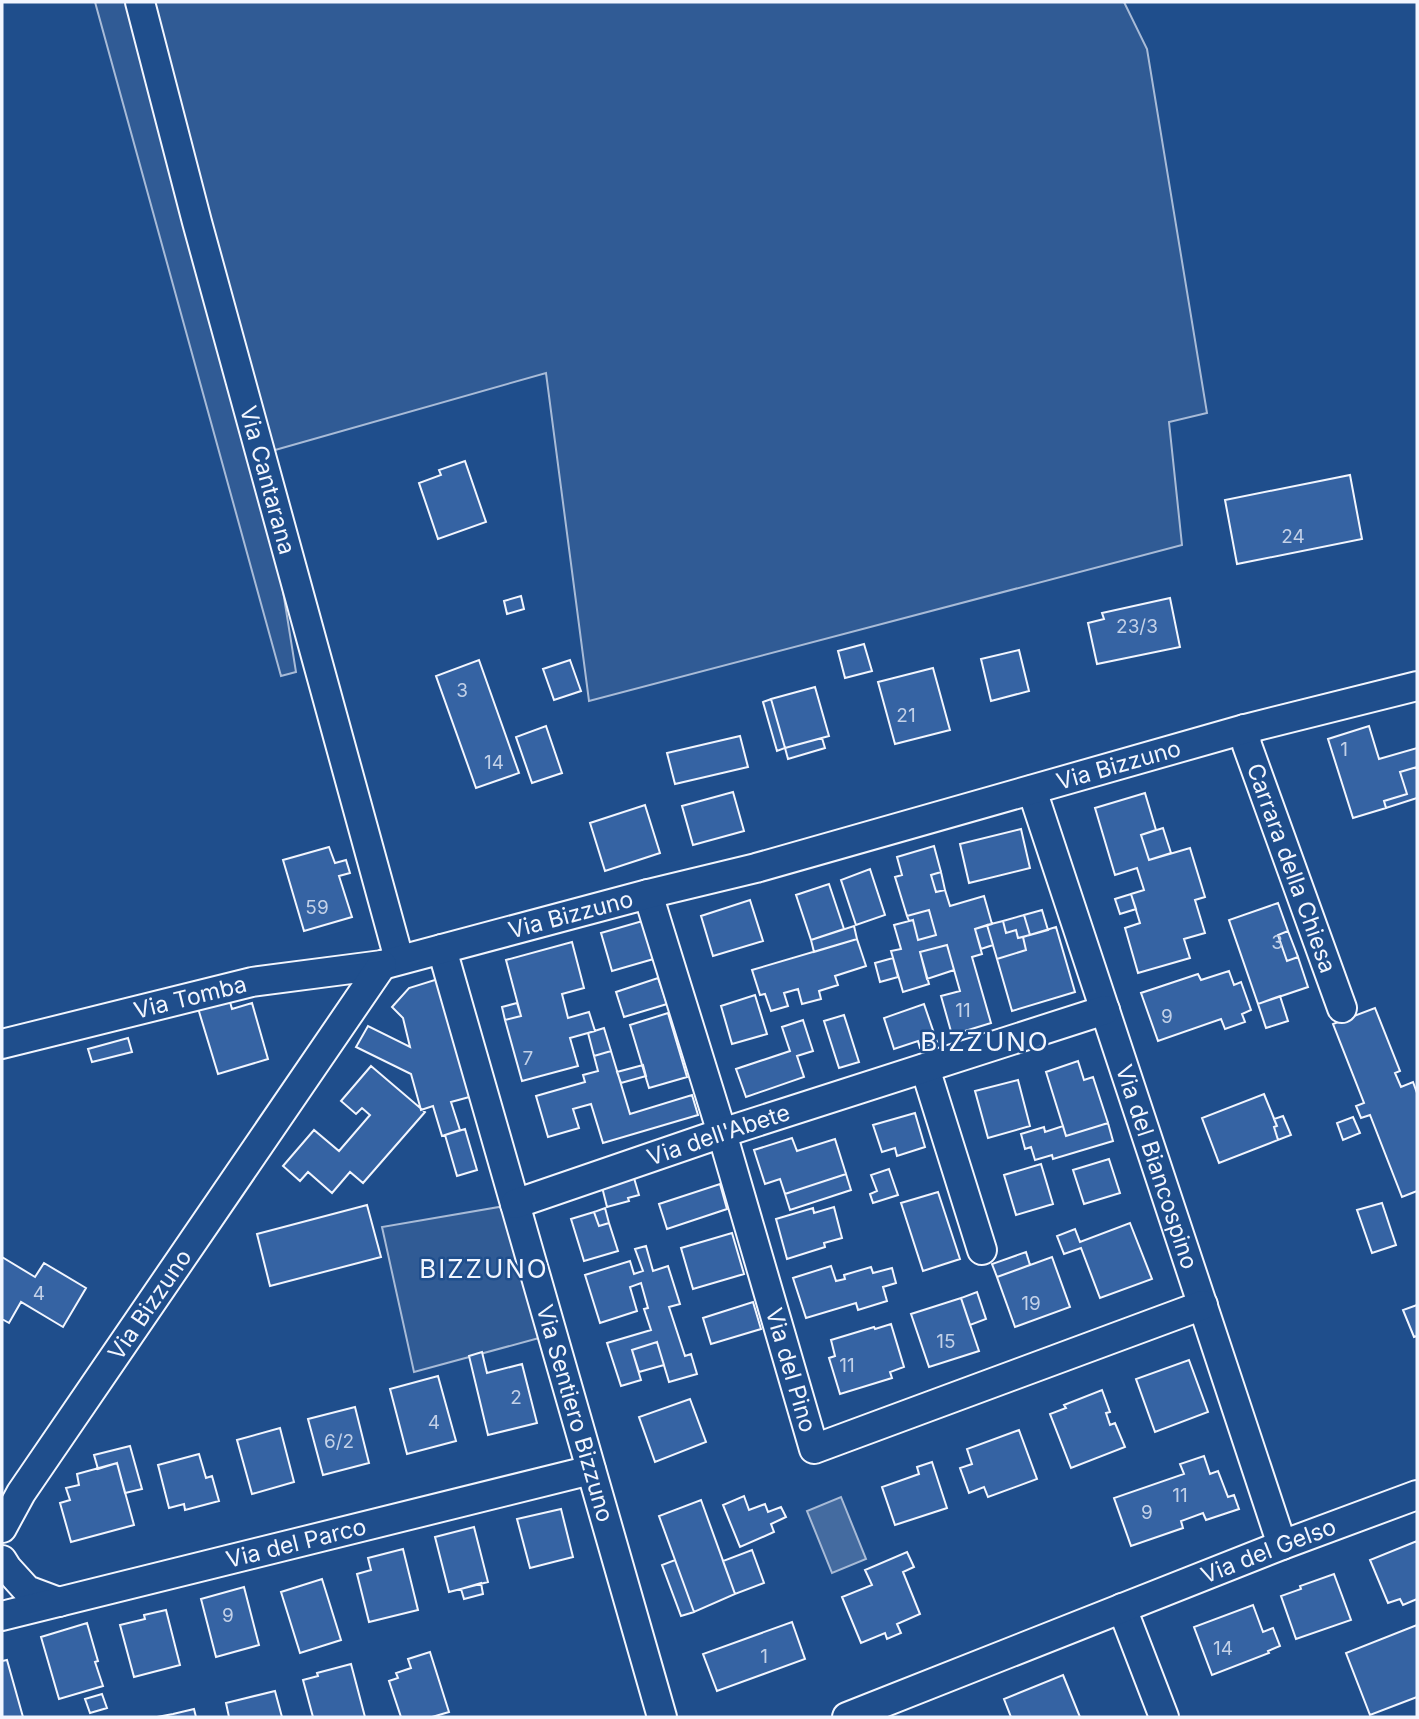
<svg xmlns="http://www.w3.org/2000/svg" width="1419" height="1719" font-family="Inter,sans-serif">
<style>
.built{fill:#305b95;stroke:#a8bbd7;stroke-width:2}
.water{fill:#446ba0;stroke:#a8bbd7;stroke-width:2}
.building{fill:#3563a3;stroke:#f2f6ff;stroke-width:2}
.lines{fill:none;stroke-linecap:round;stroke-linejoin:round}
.minor-casing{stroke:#f2f6ff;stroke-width:32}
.minor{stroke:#1f4e8c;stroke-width:28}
.labels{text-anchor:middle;stroke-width:5;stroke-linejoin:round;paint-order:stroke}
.number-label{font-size:19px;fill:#c3d1e8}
.street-label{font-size:23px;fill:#f2f6ff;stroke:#1f4e8c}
.quarter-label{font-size:26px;letter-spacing:2px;fill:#f2f6ff;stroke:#1f4e8c}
</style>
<rect width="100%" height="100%" fill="#1f4e8c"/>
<!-- built -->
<path class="built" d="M 95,2 L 1124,2 L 1147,49 L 1207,413 L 1169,422 L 1182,545 L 589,701 L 546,373 L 261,454 L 296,672 L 281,676 Z
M 505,1206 L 539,1338 L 414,1372 L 382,1227 Z"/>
<!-- water -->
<path class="water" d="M 841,1497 L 866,1559 L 832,1573 L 807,1511 Z"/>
<!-- building -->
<path class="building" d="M 465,461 L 486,522 L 438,539 L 419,483 L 441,475 L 439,470 Z
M 1350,475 L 1362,539 L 1237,564 L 1225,500 Z
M 521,596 L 524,609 L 507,614 L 504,601 Z
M 1170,598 L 1180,647 L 1097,664 L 1088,623 L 1104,619 L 1102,613 Z
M 864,644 L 872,671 L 845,678 L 838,651 Z
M 1019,650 L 1029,691 L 991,701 L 981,659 Z
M 479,660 L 519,773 L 476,788 L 436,676 Z
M 570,660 L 581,691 L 554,700 L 543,669 Z
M 933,668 L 950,730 L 895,744 L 878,682 Z
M 815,687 L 829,736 L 785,748 L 771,699 Z
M 771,699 L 785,748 L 777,751 L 763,702 Z
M 546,726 L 562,773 L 532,783 L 516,737 Z
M 1369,726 L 1379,759 L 1417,748 L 1417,767 L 1400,772 L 1407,794 L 1384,801 L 1386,808 L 1353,818 L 1328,739 Z
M 740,736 L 748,767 L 675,784 L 667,753 Z
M 822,738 L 825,748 L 788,759 L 785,748 Z
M 1417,767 L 1417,798 L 1386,808 L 1384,801 L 1407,794 L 1400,772 Z
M 733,792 L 744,831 L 693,845 L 682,806 Z
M 1145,793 L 1156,830 L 1141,835 L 1149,860 L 1190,848 L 1205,897 L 1195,900 L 1205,933 L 1184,939 L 1190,958 L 1138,973 L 1125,928 L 1140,923 L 1131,894 L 1144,890 L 1137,868 L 1115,875 L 1095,808 Z
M 645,805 L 660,853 L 605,871 L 590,823 Z
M 1163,828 L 1171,853 L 1149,860 L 1141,835 Z
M 1021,829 L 1030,868 L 969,883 L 960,844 Z
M 934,846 L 941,872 L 931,875 L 936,892 L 945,890 L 950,906 L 984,896 L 992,924 L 975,929 L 982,954 L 972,957 L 991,1023 L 952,1035 L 941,996 L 960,991 L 947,945 L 920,952 L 929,984 L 903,992 L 891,951 L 901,949 L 894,925 L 913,920 L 918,940 L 936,935 L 929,910 L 907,916 L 895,877 L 902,875 L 897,857 Z
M 329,847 L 335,863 L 346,860 L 350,873 L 339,876 L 352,917 L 304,931 L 283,860 Z
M 870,869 L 885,915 L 856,925 L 841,880 Z
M 941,872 L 945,890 L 936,892 L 931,875 Z
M 829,884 L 844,929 L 811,940 L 796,895 Z
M 1131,894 L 1136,909 L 1120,914 L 1115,899 Z
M 750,900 L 763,941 L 713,956 L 701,916 Z
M 1278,903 L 1288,931 L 1278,935 L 1287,961 L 1298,957 L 1308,987 L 1258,1004 L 1229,920 Z
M 929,910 L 936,935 L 918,940 L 913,920 L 909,921 L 907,916 Z
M 1042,910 L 1048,930 L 1030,935 L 1024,915 Z
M 1024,915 L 1030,935 L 1018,938 L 1016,930 L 1006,933 L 1003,921 Z
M 646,920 L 657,958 L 612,971 L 601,933 Z
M 1003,921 L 1006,933 L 1016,930 L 1018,938 L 1023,937 L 1026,950 L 997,959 L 987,925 Z
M 987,925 L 993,945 L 981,949 L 975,929 Z
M 854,926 L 857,939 L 814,952 L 811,940 Z
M 1056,927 L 1075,992 L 1012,1011 L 997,959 L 1026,950 L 1023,937 Z
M 1288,931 L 1298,957 L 1287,961 L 1278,935 Z
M 857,939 L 866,966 L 835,976 L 838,985 L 819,991 L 821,999 L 802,1004 L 798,989 L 784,993 L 788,1006 L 771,1011 L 765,994 L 760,995 L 752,970 Z
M 572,942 L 584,988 L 562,994 L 568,1018 L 589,1012 L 595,1031 L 570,1038 L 578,1066 L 522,1081 L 505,1020 L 521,1016 L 506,960 Z
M 947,945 L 954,970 L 927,979 L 920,952 Z
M 893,958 L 898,977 L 880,982 L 875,963 Z
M 1229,971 L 1234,985 L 1241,982 L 1251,1010 L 1242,1014 L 1245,1022 L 1225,1029 L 1221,1019 L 1158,1041 L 1141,993 L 1198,974 L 1201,980 Z
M 658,978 L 667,1004 L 624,1017 L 616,992 Z
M 438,979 L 473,1096 L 451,1102 L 460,1130 L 442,1136 L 433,1106 L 421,1110 L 411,1074 L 356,1047 L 368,1026 L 410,1047 L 403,1018 L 392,1007 L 409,988 Z
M 228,995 L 232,1009 L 252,1003 L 268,1059 L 218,1074 L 197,1005 Z
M 755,995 L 767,1034 L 732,1044 L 721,1006 Z
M 1280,996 L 1288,1021 L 1266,1028 L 1258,1004 Z
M 517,1003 L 521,1016 L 505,1020 L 502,1007 Z
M 924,1004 L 937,1042 L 920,1048 L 918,1041 L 894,1049 L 884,1018 Z
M 1375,1008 L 1400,1071 L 1395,1073 L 1401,1087 L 1413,1082 L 1417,1093 L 1417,1191 L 1402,1197 L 1370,1115 L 1361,1118 L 1356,1106 L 1364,1103 L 1333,1024 Z
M 668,1013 L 687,1077 L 649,1088 L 630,1025 Z
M 844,1015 L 859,1062 L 839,1068 L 824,1021 Z
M 803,1020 L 813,1051 L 797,1056 L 804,1077 L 746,1097 L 736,1069 L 790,1051 L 782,1027 Z
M 604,1028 L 611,1051 L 594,1056 L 588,1033 Z
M 128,1038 L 132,1052 L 92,1062 L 88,1049 Z
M 611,1051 L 630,1114 L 692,1095 L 698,1115 L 603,1143 L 591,1104 L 573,1109 L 579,1128 L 548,1137 L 536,1096 L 585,1082 L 583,1075 L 598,1071 L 594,1056 Z
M 1078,1061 L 1084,1080 L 1093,1077 L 1108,1123 L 1066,1136 L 1046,1072 Z
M 643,1065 L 646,1076 L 621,1083 L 617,1072 Z
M 371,1066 L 425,1112 L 363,1183 L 350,1172 L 332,1193 L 308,1172 L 300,1181 L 283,1166 L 314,1130 L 339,1151 L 370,1115 L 362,1108 L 356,1114 L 341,1101 Z
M 1018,1080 L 1030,1126 L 988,1138 L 975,1091 Z
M 1264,1094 L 1277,1126 L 1274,1127 L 1278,1140 L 1219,1163 L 1202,1118 Z
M 915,1113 L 925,1147 L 897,1156 L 895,1148 L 882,1152 L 873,1125 Z
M 1283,1116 L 1291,1135 L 1278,1140 L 1274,1127 L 1277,1126 L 1274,1119 Z
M 1353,1117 L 1360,1133 L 1343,1140 L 1337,1123 Z
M 1108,1123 L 1113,1141 L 1053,1159 L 1052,1155 L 1035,1160 L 1031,1147 L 1025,1149 L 1021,1134 L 1044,1127 L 1045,1132 L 1063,1126 L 1066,1136 Z
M 465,1129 L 477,1170 L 457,1176 L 445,1135 Z
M 792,1138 L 797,1151 L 835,1139 L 846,1174 L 785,1194 L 780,1179 L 765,1184 L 754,1150 Z
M 1109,1159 L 1120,1193 L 1084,1204 L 1073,1170 Z
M 1041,1164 L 1053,1204 L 1016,1215 L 1004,1175 Z
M 889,1169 L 898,1195 L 873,1203 L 870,1194 L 877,1191 L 871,1175 Z
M 846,1174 L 851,1190 L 790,1210 L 785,1194 Z
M 634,1178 L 639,1195 L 628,1198 L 629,1201 L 607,1207 L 602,1187 Z
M 720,1184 L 727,1209 L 667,1229 L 659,1204 Z
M 938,1192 L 960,1259 L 923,1271 L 901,1203 Z
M 1382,1203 L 1396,1245 L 1372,1253 L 1357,1210 Z
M 367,1205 L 381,1257 L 270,1286 L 257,1234 Z
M 834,1207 L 842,1238 L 824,1243 L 825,1247 L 787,1259 L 776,1219 L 813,1208 L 814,1213 Z
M 605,1208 L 609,1223 L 599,1226 L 594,1212 Z
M 594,1212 L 599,1226 L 609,1223 L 618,1251 L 584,1261 L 571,1219 Z
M 1130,1223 L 1152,1279 L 1100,1298 L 1081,1248 L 1064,1254 L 1057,1236 L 1075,1229 L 1080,1242 Z
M 732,1233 L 744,1274 L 693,1289 L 681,1248 Z
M 646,1246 L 653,1271 L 668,1266 L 680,1304 L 669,1307 L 685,1356 L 691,1354 L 697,1374 L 669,1382 L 657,1342 L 632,1350 L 641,1380 L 621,1386 L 607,1343 L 651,1330 L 644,1309 L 648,1308 L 641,1283 L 630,1287 L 637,1311 L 600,1323 L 585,1275 L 630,1261 L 634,1274 L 643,1271 L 635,1249 Z
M 1026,1252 L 1030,1265 L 997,1277 L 992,1264 Z
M 2,1257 L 35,1277 L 44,1263 L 86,1288 L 63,1327 L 21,1302 L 9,1323 L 2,1319 Z
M 1052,1257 L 1070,1307 L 1015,1327 L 997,1277 Z
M 831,1266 L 836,1281 L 845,1279 L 844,1275 L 871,1267 L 873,1273 L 892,1268 L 896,1283 L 883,1287 L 887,1301 L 858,1310 L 856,1303 L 806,1318 L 793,1278 Z
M 977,1292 L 986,1319 L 970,1325 L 961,1298 Z
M 961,1298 L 979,1351 L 929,1367 L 911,1314 Z
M 753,1302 L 761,1329 L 711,1344 L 703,1318 Z
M 1417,1305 L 1417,1336 L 1414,1337 L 1403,1310 Z
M 891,1324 L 904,1367 L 890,1372 L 892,1378 L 840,1394 L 829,1358 L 835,1356 L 831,1340 L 874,1327 L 875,1329 Z
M 657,1342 L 664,1365 L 639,1372 L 632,1350 Z
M 482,1352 L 487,1373 L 522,1364 L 537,1423 L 488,1435 L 469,1356 Z
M 1189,1360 L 1208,1412 L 1155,1432 L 1136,1379 Z
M 438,1376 L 456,1441 L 407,1454 L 390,1389 Z
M 1102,1390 L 1110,1412 L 1106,1413 L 1110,1425 L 1115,1423 L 1125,1447 L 1071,1468 L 1050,1414 L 1066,1408 L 1064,1405 Z
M 690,1399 L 706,1442 L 655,1462 L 639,1417 Z
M 355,1407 L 369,1463 L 323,1475 L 308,1419 Z
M 280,1428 L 294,1482 L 252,1494 L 237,1440 Z
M 1019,1430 L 1037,1479 L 988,1497 L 984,1487 L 969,1493 L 960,1468 L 972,1464 L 967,1449 Z
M 130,1446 L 142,1489 L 125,1493 L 117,1463 L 98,1469 L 94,1455 Z
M 199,1454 L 206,1478 L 212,1476 L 219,1501 L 185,1510 L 184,1504 L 169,1508 L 158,1465 Z
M 1204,1456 L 1210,1474 L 1218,1471 L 1228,1497 L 1234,1495 L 1239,1509 L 1206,1520 L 1203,1513 L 1181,1521 L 1183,1528 L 1131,1546 L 1114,1498 L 1184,1474 L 1180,1464 Z
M 932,1462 L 947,1508 L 895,1525 L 882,1487 L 919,1474 L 917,1467 Z
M 117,1463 L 134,1525 L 71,1542 L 60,1503 L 70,1500 L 66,1488 L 79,1485 L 77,1474 Z
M 744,1496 L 749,1510 L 765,1504 L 768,1512 L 781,1507 L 786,1517 L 771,1524 L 774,1532 L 740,1547 L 723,1505 Z
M 701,1500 L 735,1594 L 694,1612 L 659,1516 Z
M 561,1509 L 573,1557 L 530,1568 L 517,1519 Z
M 474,1527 L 488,1582 L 449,1592 L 435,1537 Z
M 1417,1541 L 1417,1599 L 1403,1605 L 1400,1599 L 1388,1603 L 1370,1560 Z
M 403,1549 L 418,1610 L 369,1622 L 357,1574 L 371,1570 L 368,1558 Z
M 752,1550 L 764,1583 L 735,1594 L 723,1561 Z
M 907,1552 L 914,1567 L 903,1572 L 920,1614 L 897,1624 L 901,1633 L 887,1639 L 885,1633 L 861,1643 L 842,1597 L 872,1585 L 865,1570 Z
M 675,1560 L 694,1612 L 681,1616 L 662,1565 Z
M 1334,1574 L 1351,1620 L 1296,1639 L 1281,1596 L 1301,1589 L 1300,1586 Z
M 322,1579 L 341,1640 L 300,1653 L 281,1592 Z
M 481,1583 L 483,1594 L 464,1599 L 461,1589 Z
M 244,1587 L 259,1645 L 216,1657 L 201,1599 Z
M 1253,1605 L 1263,1632 L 1273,1628 L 1280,1646 L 1268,1651 L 1269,1653 L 1212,1675 L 1194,1627 Z
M 166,1610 L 180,1665 L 134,1677 L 120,1625 L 145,1619 L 144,1615 Z
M 792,1622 L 805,1659 L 717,1691 L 703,1654 Z
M 87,1623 L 98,1661 L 95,1662 L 103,1686 L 59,1699 L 41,1637 Z
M 1417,1625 L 1417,1697 L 1370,1715 L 1346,1653 Z
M 430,1652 L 449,1712 L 432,1717 L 401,1717 L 389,1681 L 398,1678 L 396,1673 L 411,1668 L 408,1659 Z
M 7,1660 L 23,1717 L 2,1717 L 2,1661 Z
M 351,1664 L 365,1717 L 313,1717 L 303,1680 L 318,1676 L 317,1673 Z
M 1063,1675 L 1080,1717 L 1011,1717 L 1004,1699 Z
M 275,1691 L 282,1717 L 229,1717 L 226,1703 Z
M 102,1694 L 107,1708 L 90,1713 L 85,1699 Z
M 194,1709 L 196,1717 L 157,1717 L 173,1714 Z"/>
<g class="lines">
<defs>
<g id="minor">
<path id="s1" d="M 140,2 L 197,222 L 399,959"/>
<path id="s2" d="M 1245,729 L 1247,745 L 1342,1008"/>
<path id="s3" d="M 1032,790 L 1282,1545"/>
<path id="s4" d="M 648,894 L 722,1133 L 814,1449 L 1203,1305"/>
<path id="s5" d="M 442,949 L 662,1717"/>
<path id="s6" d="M 2,1044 L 252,982 L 382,965 L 648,894 L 756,868 L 1245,729 L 1417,686"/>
<path d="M 925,1068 L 982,1250"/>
<path id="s7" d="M 515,1204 L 722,1133 L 1105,1010"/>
<path id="s8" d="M 2,1528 L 21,1493 L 382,965"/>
<path d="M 2,1560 L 7,1568 L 27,1590 L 59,1602"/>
<path d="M 1122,1608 L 1164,1717"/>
<path id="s9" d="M 2,1616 L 591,1470"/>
<path id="s10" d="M 847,1717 L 1282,1545 L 1417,1495"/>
</g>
</defs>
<!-- minor casing -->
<use href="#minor" class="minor-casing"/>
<!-- minor -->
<use href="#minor" class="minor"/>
</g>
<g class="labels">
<!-- number labels -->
<g class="number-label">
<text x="1293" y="543">24</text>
<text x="1137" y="633">23/3</text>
<text x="462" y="697">3</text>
<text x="906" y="722">21</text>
<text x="1344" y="756">1</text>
<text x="494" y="769">14</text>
<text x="317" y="914">59</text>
<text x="1277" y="949">3</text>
<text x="963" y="1017">11</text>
<text x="1167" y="1023">9</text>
<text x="528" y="1065">7</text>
<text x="39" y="1300">4</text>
<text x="1031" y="1310">19</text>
<text x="946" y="1348">15</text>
<text x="847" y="1372">11</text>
<text x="516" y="1404">2</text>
<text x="434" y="1429">4</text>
<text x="339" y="1448">6/2</text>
<text x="1180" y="1502">11</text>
<text x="1147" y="1519">9</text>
<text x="228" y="1622">9</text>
<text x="1223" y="1655">14</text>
<text x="764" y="1663">1</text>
</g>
<!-- street labels -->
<g class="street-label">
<text dy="8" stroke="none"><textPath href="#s1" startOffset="495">Via Cantarana</textPath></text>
<text dy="8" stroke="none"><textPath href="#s6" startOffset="1152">Via Bizzuno</textPath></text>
<text dy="8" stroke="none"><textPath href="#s2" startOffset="147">Carrara della Chiesa</textPath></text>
<text dy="8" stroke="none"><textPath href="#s6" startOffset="584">Via Bizzuno</textPath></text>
<text dy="8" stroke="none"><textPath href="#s6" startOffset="194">Via Tomba</textPath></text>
<text dy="8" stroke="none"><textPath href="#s7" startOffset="215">Via dell'Abete</textPath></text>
<text dy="8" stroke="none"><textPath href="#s3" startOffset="397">Via del Biancospino</textPath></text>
<text dy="8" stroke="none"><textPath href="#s8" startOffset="268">Via Bizzuno</textPath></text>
<text dy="8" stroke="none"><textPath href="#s4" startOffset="497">Via del Pino</textPath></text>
<text dy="8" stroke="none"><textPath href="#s5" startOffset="483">Via Sentiero Bizzuno</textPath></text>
<text dy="8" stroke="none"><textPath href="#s9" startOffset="303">Via del Parco</textPath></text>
<text dy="8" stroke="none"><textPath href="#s10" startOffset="453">Via del Gelso</textPath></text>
</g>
<!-- quarter labels -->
<g class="quarter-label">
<text x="985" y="1051">BIZZUNO</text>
<text x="484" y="1278">BIZZUNO</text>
</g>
</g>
<!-- border -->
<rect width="1419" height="1719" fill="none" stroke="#f2f6ff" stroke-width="7"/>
</svg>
